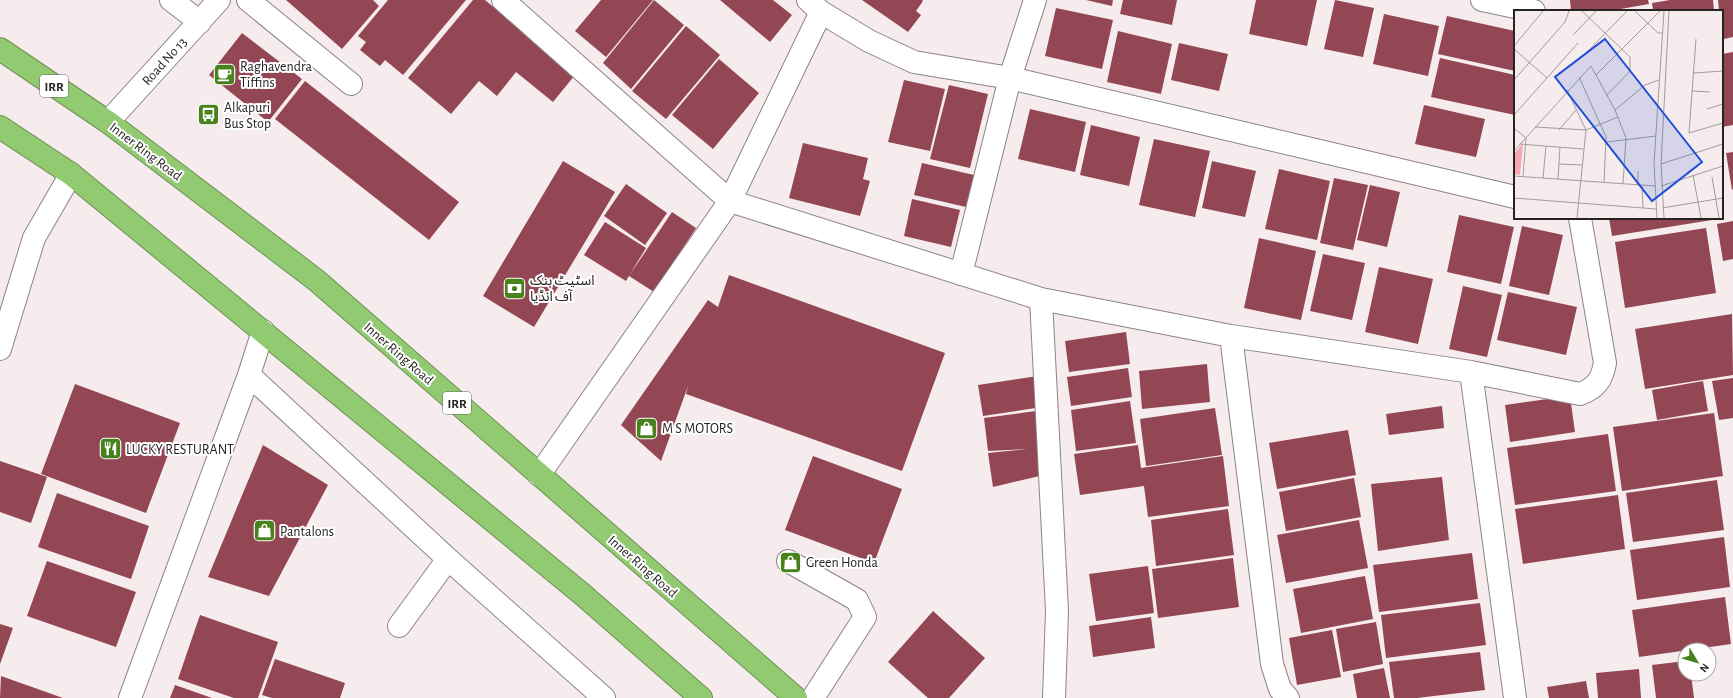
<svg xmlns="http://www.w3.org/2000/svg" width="1733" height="698" font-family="'Alegreya Sans','Noto Sans Arabic',sans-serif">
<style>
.building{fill:#934653}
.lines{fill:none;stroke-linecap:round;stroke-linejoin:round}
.minor-casing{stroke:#8d8485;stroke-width:24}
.highway-casing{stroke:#6c9055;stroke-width:24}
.minor{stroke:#fff;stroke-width:22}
.highway{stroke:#91ca70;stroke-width:22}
.labels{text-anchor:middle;stroke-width:4;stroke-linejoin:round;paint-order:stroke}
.shield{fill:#fff;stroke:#676565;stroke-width:1}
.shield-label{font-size:13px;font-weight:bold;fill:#262323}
.street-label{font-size:14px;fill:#262323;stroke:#fff}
.poi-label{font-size:14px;fill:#262323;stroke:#fff;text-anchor:start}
.inset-road{fill:none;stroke:#a39c9c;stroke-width:1}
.view{fill:#1d4ed8;fill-opacity:0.15;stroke:#1d4ed8;stroke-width:2}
.inset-edge{fill:none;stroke:#262323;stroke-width:2}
</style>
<rect width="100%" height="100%" fill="#f6eced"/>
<!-- building -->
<path class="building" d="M 286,0 L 373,0 L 379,6 L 342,49 Z
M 388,0 L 466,0 L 403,75 L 385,60 L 380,66 L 360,50 L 366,42 L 358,36 Z
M 473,0 L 485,0 L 575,75 L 553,102 L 516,72 L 497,96 L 479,81 L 451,114 L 408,78 Z
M 601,0 L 653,0 L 606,57 L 575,31 Z
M 654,0 L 684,25 L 631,89 L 603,63 Z
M 720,0 L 773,0 L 792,15 L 770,42 Z
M 862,0 L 922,0 L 923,1 L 916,11 L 921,15 L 908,32 Z
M 1086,0 L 1113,0 L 1112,6 Z
M 1123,0 L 1177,0 L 1172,25 L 1120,14 Z
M 1256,0 L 1317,0 L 1307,46 L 1249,34 Z
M 1335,0 L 1374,8 L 1363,57 L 1324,49 Z
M 1570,0 L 1648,0 L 1649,4 L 1609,11 L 1571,11 Z
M 1670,0 L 1713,0 L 1714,11 L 1653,11 L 1652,3 Z
M 1718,0 L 1733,0 L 1733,37 L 1724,39 L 1722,11 L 1719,11 Z
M 1056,8 L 1113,20 L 1102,69 L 1045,56 Z
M 1384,14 L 1439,26 L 1428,76 L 1373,64 Z
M 1447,16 L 1515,31 L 1515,71 L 1438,54 Z
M 686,26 L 720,55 L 666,119 L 632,91 Z
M 1118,31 L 1172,44 L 1161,94 L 1107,82 Z
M 242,33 L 302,79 L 268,122 L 209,75 Z
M 1179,43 L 1228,54 L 1219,91 L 1171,80 Z
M 1733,52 L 1733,125 L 1722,127 L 1722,54 Z
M 1440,58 L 1515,75 L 1515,115 L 1431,97 Z
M 719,59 L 759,93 L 713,149 L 672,115 Z
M 904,80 L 945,89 L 930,151 L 888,142 Z
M 305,81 L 459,202 L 429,240 L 275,119 Z
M 949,85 L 988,94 L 970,168 L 930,159 Z
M 1424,105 L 1485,119 L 1476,157 L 1415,144 Z
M 1030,109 L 1086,122 L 1075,172 L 1018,159 Z
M 1091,125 L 1140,137 L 1129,186 L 1080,175 Z
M 1154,139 L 1210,151 L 1195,217 L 1139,205 Z
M 803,143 L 868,158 L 863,179 L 870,181 L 860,216 L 789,198 Z
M 1733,152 L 1733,189 L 1732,190 L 1726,153 Z
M 563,161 L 615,192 L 534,327 L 483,296 Z
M 1212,161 L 1256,171 L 1245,217 L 1202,208 Z
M 922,163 L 974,175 L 966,207 L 914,195 Z
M 1279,169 L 1330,181 L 1317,240 L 1265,229 Z
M 1334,178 L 1368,185 L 1353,250 L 1320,243 Z
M 626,184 L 667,213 L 645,245 L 604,216 Z
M 1370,185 L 1400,192 L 1387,247 L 1357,240 Z
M 912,199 L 960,210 L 951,247 L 904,236 Z
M 672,212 L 696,228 L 654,292 L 629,276 Z
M 1459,215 L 1514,227 L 1501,284 L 1447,272 Z
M 1609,218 L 1712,218 L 1712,220 L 1612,236 Z
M 1733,221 L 1733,259 L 1723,261 L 1717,224 Z
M 605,222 L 646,248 L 626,281 L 584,255 Z
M 1522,226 L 1563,235 L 1549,295 L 1509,286 Z
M 1706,228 L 1716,293 L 1625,308 L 1615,242 Z
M 1259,238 L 1316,251 L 1301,320 L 1244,308 Z
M 1323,254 L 1365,263 L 1352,320 L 1310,311 Z
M 1379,267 L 1433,279 L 1418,344 L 1365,332 Z
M 729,275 L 945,353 L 902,471 L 686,394 L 688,386 L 661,461 L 621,425 L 708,300 L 718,307 Z
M 1463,286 L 1502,295 L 1487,357 L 1449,349 Z
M 1508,292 L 1577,307 L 1566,355 L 1497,340 Z
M 1732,314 L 1733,375 L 1645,389 L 1635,329 Z
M 1126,332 L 1130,364 L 1069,372 L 1065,341 Z
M 1207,364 L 1210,402 L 1142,409 L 1139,371 Z
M 1128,368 L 1132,397 L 1071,406 L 1067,377 Z
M 1038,376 L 1042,407 L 983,416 L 978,385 Z
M 1733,378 L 1733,418 L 1719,420 L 1712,381 Z
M 1703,381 L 1708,411 L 1657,420 L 1652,390 Z
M 75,384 L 180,423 L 146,513 L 41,474 Z
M 1570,396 L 1575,432 L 1510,442 L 1505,405 Z
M 1130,401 L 1136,443 L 1076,451 L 1071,410 Z
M 1442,406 L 1444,428 L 1389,435 L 1386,414 Z
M 1215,408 L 1222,455 L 1146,466 L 1140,419 Z
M 1043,410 L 1044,475 L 993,487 L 988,453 L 1027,449 L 988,451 L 984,418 Z
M 1714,413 L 1723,476 L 1622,491 L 1613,427 Z
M 1348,430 L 1356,475 L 1277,489 L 1269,443 Z
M 1608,434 L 1616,491 L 1515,505 L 1507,448 Z
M 263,445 L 328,485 L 269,596 L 208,577 Z
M 1138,445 L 1141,468 L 1223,456 L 1229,506 L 1148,517 L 1144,486 L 1080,495 L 1074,454 Z
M 813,456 L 902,489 L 874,563 L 785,530 Z
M 0,461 L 47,477 L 31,523 L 0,512 Z
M 1442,477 L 1449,540 L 1378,551 L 1371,484 Z
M 1354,478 L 1361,517 L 1286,531 L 1279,492 Z
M 1717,480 L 1724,530 L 1633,542 L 1626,493 Z
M 57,493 L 149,526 L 131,579 L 38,547 Z
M 1618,495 L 1625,549 L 1523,564 L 1515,509 Z
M 1228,509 L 1234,555 L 1156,566 L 1151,520 Z
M 1359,520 L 1368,568 L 1286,583 L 1277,535 Z
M 1724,537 L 1730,587 L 1637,600 L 1630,550 Z
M 1472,553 L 1478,599 L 1379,612 L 1373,565 Z
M 1233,558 L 1239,607 L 1158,618 L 1152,569 Z
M 47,561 L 136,592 L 116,647 L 27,616 Z
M 1148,566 L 1154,613 L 1096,621 L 1089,574 Z
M 1365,576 L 1373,619 L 1301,633 L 1293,589 Z
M 1725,597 L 1731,644 L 1639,657 L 1632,610 Z
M 1480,603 L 1486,645 L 1386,658 L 1381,615 Z
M 933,611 L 985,658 L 949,698 L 928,698 L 888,662 Z
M 200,615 L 278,642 L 258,698 L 234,698 L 178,679 Z
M 1151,617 L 1155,648 L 1093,657 L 1089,626 Z
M 1376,622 L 1383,664 L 1343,672 L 1336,629 Z
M 0,624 L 13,628 L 0,664 Z
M 1332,630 L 1341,677 L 1297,685 L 1289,638 Z
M 1480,652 L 1485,690 L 1417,698 L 1394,698 L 1389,662 Z
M 275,659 L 345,683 L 340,698 L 272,698 L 262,695 Z
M 1685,661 L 1685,674 L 1691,674 L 1694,698 L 1656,698 L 1652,665 Z
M 1384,668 L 1390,698 L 1357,698 L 1353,674 Z
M 1639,669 L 1641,698 L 1598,698 L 1596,673 Z
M 1,676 L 63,698 L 0,698 Z
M 1586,681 L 1589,698 L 1549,698 L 1547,687 Z
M 175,685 L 212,698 L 170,698 Z"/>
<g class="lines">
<defs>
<path id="minor" d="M 171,0 L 200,22
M 248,0 L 351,84
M 503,0 L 730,201 L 1041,299 L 1231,336 L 1471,372 L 1580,394 C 1596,388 1602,380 1605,363 L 1580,218
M 808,0 L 821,12 L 869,41 L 914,62 L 1010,78 L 1515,197
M 1482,0 L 1534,11
M 108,122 L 219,0
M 961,274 L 1010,78 L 1035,0
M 1041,299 L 1057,611 L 1054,698
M 1231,336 L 1272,664 L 1280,689 L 1288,698
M 0,349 L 34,238 L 71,174
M 1471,372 L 1515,698
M 249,375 L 448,559 L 604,698
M 539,475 L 730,201 L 821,12
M 788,561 L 857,600 L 865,617 L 813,698
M 399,626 L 448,559
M 130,698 L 249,375 L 263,331"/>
<path id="highway" d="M 0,49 L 108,122 L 316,280 L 796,698
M 0,127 L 71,174 L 582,594 L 701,698"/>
</defs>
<!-- minor casing -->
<use href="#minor" class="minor-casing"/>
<!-- highway casing -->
<use href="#highway" class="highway-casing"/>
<!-- minor -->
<use href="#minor" class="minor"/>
<!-- highway -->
<use href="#highway" class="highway"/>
</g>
<!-- icons -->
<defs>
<symbol id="cafe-square" viewBox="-11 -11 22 22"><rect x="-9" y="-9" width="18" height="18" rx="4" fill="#48821c" stroke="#fff"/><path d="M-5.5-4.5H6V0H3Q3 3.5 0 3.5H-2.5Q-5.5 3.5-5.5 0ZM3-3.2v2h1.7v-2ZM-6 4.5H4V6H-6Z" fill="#fff"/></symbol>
<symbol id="bus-square" viewBox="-11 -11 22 22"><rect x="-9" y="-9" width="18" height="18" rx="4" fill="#48821c" stroke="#fff"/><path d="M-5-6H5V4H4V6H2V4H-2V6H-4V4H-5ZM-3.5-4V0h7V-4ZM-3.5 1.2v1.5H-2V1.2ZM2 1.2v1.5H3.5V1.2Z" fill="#fff"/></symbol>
<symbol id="bank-square" viewBox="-11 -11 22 22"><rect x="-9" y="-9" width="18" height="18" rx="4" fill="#48821c" stroke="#fff"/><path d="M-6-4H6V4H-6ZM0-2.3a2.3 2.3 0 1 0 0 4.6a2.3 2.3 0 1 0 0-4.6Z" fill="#fff"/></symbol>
<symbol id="shop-square" viewBox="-11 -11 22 22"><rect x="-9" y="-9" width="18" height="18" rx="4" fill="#48821c" stroke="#fff"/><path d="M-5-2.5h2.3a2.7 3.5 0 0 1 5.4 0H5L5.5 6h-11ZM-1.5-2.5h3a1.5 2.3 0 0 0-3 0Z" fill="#fff"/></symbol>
<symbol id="restaurant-square" viewBox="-11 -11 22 22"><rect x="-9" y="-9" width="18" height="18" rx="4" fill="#48821c" stroke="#fff"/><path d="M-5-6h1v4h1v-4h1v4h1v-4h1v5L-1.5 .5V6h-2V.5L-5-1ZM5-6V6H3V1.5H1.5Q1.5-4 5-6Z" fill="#fff"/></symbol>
</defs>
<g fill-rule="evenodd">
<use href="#cafe-square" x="212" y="62" width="25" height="25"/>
<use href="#bus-square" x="196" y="102" width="25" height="25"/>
<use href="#bank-square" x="502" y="276" width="25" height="25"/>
<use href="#shop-square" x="634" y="416" width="25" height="25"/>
<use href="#restaurant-square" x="98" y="436" width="25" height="25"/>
<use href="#shop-square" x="252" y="518" width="25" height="25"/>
<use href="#shop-square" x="778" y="550" width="25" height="25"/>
</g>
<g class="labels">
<!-- shield labels -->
<g class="shield">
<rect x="40" y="75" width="28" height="22" rx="3"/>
<rect x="443" y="392" width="28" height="22" rx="3"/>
</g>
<g class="shield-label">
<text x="54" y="91">IRR</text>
<text x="457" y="408">IRR</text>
</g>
<!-- street labels -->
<g class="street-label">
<text transform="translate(164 61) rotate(-48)" y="5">Road No 13</text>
<text transform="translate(146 151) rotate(37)" y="5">Inner Ring Road</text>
<text transform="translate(399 353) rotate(41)" y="5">Inner Ring Road</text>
<text transform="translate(643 566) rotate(41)" y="5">Inner Ring Road</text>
</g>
<!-- poi labels -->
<g class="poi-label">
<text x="240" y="71">Raghavendra<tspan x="240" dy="16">Tiffins</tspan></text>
<text x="224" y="112">Alkapuri<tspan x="224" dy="16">Bus Stop</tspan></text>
<text x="530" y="285">اسٹیٹ بنک<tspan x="530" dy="16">آف انڈیا</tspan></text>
<text x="662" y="433">M S MOTORS</text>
<text x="126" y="454">LUCKY RESTURANT</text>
<text x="280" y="536">Pantalons</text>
<text x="806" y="567">Green Honda</text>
</g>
</g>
<!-- overview -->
<g transform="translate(1514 10)">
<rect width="209" height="209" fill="#f6eced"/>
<path d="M 9,133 L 6,165 L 0,164 L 0,144 Z" fill="#f6a7b2"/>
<path class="inset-road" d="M 68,1 L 116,47 L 116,61 L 93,85M 121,1 L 144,23 L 148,23M 59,25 L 82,1M 182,29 L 175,123 L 209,113M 0,36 L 29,1M 0,39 L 33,68M 72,43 L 113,1M 180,63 L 209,61M 82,65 L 146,1M 65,67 L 92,127 L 90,173M 0,70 L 51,12 L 55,1M 53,80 L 72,120 L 63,208M 178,81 L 196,82M 193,99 L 209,94M 101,100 L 131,75 L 145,70M 0,105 L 64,33M 21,117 L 72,120 L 104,107M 0,118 L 12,128 L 9,167M 45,120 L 62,100M 93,132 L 142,126M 6,134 L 69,139M 0,141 L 77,56 L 101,100 L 112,128 L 109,174M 45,154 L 68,155M 147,154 L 209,134M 179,165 L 187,208M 0,166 L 141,176M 198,167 L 205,208M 29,168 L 32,136M 44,169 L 46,137M 124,175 L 124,161M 128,176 L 129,198M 147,176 L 209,156M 0,188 L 142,199M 148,198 L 209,188M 143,208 L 140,153 L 150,1M 150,208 L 147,154 L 155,1"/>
<path class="view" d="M 91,29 L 188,152 L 138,191 L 41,67 Z"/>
<rect width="209" height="209" class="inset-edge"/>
</g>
<!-- north arrow -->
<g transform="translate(1697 662) rotate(128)"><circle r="19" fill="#ffffff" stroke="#a8a7a7"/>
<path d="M0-3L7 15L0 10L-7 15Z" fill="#48821c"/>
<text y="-6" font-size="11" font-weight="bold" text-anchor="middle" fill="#262323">N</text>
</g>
</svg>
